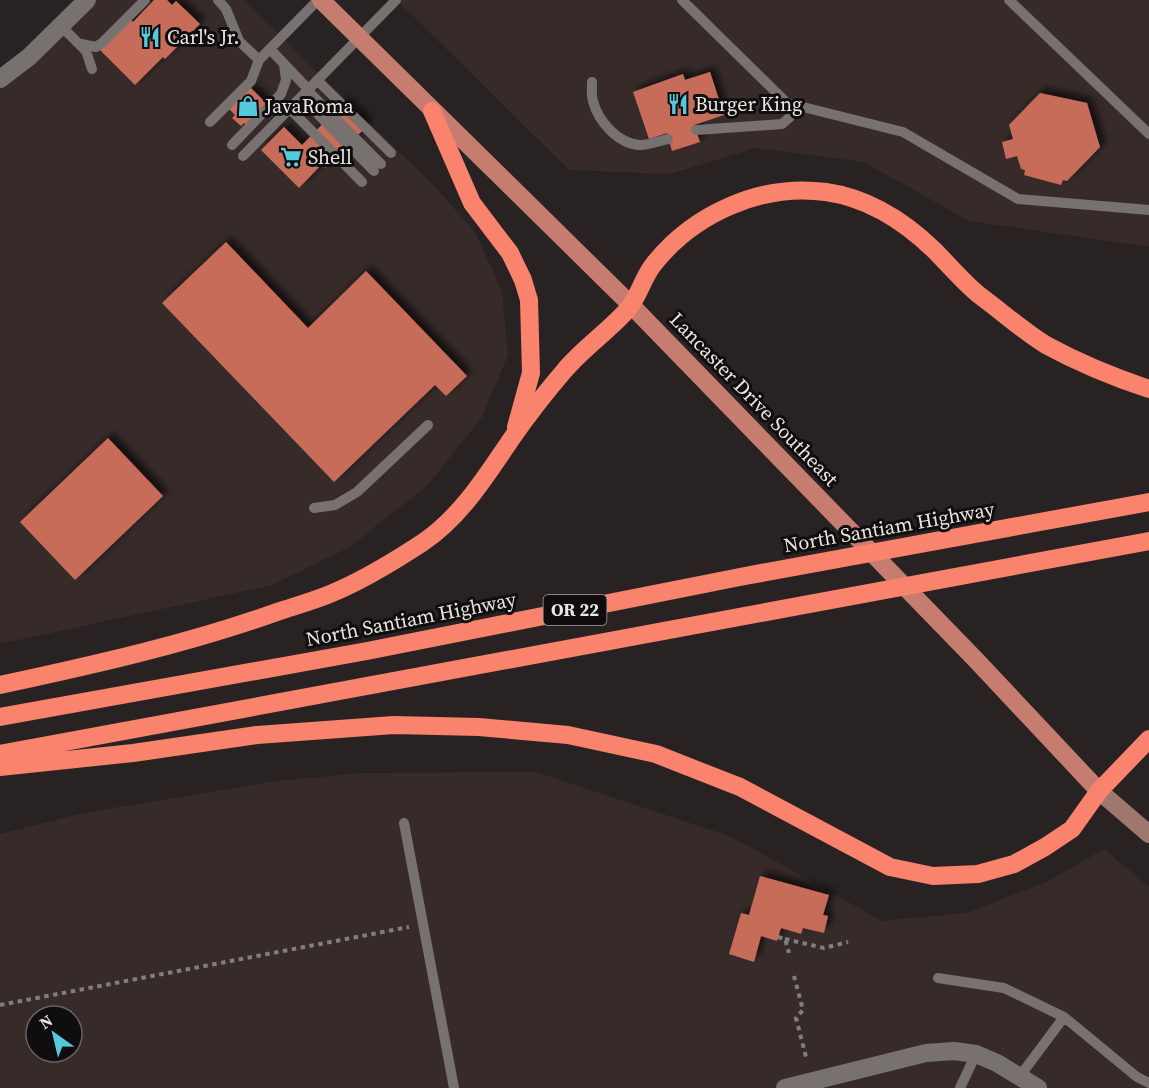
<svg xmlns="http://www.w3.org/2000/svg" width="1149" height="1088" font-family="'Source Serif 4',serif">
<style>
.built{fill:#362b29;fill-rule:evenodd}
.building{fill:#c86c5a;filter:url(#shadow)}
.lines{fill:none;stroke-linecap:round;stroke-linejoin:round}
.path{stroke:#827e7d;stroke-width:4;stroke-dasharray:4.5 4.5;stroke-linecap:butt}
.lane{stroke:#777270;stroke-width:10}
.street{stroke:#777270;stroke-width:18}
.secondary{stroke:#9e776f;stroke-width:18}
.primary{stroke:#c67c6e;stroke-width:18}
.highway{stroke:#fa836d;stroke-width:18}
.labels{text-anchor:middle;stroke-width:6;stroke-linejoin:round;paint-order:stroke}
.shield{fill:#0f0d0d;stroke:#a7a4a4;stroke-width:1.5}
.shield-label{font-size:18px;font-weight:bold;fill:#e8e5e4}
.poi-label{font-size:20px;fill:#e8e5e4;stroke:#0f0d0d;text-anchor:start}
.street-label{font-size:20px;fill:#e8e5e4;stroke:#0f0d0d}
</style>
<defs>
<filter id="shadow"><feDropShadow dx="5.5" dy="-5.5" stdDeviation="3" flood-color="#0009"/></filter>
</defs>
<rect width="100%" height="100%" fill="#282322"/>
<!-- built -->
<path class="built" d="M 88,0 L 244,0 L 437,189 L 475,232 L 502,291 L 508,355 L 482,417 L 428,485 L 348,548 L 272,585 L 0,644 L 0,79 Z
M 397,0 L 1149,0 L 1149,247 L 969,221 L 864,162 L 756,148 L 669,174 L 569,170 Z
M 536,772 L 732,837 L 882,921 L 966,913 L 1047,882 L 1104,849 L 1149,887 L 1149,1088 L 0,1088 L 0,834 L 83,813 L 276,781 L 362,773 ZM 36,1016 L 72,1016 L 72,1052 L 36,1052 Z"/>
<!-- building -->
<path class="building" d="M 154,0 L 167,0 L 172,5 L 176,1 L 200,24 L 165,59 L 163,57 L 135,85 L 100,50 L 130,19 L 133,22 Z
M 710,72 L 724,115 L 694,125 L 700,142 L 672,151 L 667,133 L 649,139 L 633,92 L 683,74 L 685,80 Z
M 250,87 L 267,104 L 246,125 L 244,123 L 241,126 L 232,118 L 235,115 L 229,109 Z
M 1040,93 L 1087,103 L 1100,147 L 1067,181 L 1063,180 L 1061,185 L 1024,175 L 1025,170 L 1021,169 L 1017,156 L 1006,159 L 1002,142 L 1013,139 L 1009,125 Z
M 344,102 L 368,125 L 325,168 L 322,164 L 299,188 L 261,150 L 284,127 L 302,145 Z
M 226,242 L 308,328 L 366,271 L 467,376 L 446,396 L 435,385 L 334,482 L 162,303 Z
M 108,438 L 163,496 L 75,580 L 20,522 Z
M 760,876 L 829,895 L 823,915 L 828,916 L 824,933 L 803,928 L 801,934 L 781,928 L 777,941 L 761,936 L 754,962 L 729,954 L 741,913 L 749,915 Z"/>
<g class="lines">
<!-- path -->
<path class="path" d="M 778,937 L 785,939 L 789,953
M 785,939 L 824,948 L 848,942
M 794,976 L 803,1010 L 796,1018 L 806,1057
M 0,1005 L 409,927"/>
<!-- lane -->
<path class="lane" d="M 218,0 L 226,9 L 239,41 L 259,60 L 318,0
M 682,0 L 787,103 L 903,132 L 1018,199 L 1149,210
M 1009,0 L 1149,134
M 61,26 L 86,51 L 92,69
M 81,44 L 96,47 L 102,43 L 145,0
M 270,49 L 308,89
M 317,80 L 391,153
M 592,82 C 592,88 591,95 593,101 C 598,121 618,144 640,145 C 649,145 659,141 668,139
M 307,90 L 381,164
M 301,97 L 374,171
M 289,108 L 362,182
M 210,122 L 251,81 L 259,60
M 696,130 L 782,124 L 790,117 L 794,105
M 232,145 L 281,94 L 286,80 L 284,64
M 243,156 L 396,0
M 314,508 L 335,505 L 357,492 L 428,425
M 404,823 L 454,1088
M 938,978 L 1004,988 L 1064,1017 L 1137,1077 L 1149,1083
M 1020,1076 L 1064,1017
M 960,1088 L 976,1054"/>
<!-- street -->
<path class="street" d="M 0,79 L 29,57 L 87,0
M 785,1088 L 926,1053 L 954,1051 L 976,1054 L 997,1063 L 1038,1088"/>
<!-- secondary -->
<path class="secondary" d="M 1099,791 L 1149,834"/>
<!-- primary -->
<path class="primary" d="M 321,0 L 631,305 L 976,660 L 1099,791"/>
<!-- highway -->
<path class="highway" d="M 432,111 L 472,203 L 510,253 L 523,280 L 529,300 L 531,373 L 516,427
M 0,685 C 93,665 187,644 277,612 C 295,606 313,601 330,594 C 362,581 393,562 422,543 C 461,517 486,476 512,438 C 528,415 546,392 564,371 C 583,348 609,331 629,308 C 639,295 643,278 653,265 C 693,214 761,183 826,192 C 868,198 904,221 934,250 C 949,265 963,282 979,295 C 1001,311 1023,331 1046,345 C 1079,363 1113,377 1149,389
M 0,717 L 367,651 L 745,576 L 1149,502
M 0,754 L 1149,541
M 0,767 L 133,753 L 257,735 L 394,725 L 479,727 L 568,735 L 656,754 L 740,787 L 890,867 L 933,876 L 978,874 L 1014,864 L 1045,847 L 1072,829 L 1099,791 L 1149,739"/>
</g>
<!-- icons -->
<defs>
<symbol id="restaurant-bare" viewBox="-9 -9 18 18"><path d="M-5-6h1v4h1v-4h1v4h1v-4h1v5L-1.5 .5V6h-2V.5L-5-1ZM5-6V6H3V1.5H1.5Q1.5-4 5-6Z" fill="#55cadf" stroke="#0f0d0d" stroke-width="2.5" paint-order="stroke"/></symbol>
<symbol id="shop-bare" viewBox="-9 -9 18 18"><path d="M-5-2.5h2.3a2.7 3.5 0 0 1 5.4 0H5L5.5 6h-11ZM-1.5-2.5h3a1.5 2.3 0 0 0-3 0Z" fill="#55cadf" stroke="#0f0d0d" stroke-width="2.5" paint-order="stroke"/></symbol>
<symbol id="supermarket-bare" viewBox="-9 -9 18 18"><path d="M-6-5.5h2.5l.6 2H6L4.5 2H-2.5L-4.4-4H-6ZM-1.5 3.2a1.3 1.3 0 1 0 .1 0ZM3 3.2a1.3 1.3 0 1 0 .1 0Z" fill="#55cadf" stroke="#0f0d0d" stroke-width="2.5" paint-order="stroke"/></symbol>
</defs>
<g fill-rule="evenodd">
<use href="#restaurant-bare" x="135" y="22" width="30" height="30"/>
<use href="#restaurant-bare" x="663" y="89" width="30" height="30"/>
<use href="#shop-bare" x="233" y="91" width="30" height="30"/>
<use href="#supermarket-bare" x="276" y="142" width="30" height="30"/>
</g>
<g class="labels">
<!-- shield labels -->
<rect class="shield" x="543.5" y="595" width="63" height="30" rx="4.5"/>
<g class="shield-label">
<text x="575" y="616">OR 22</text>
</g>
<!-- poi labels -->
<g class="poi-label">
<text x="167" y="44">Carl's Jr.</text>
<text x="695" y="111">Burger King</text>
<text x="265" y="113">JavaRoma</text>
<text x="308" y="164">Shell</text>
</g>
<!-- street labels -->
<g class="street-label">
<text transform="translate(754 399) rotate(46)" y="7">Lancaster Drive Southeast</text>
<text transform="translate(889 527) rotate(-10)" y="7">North Santiam Highway</text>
<text transform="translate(411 619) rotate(-11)" y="7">North Santiam Highway</text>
</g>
</g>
<!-- north arrow -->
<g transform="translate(54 1034) rotate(326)"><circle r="28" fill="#0f0d0d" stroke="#666363" stroke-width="1.5"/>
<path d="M0-4.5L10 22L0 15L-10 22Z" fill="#55cadf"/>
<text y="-9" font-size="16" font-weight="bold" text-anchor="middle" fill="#e8e5e4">N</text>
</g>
</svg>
